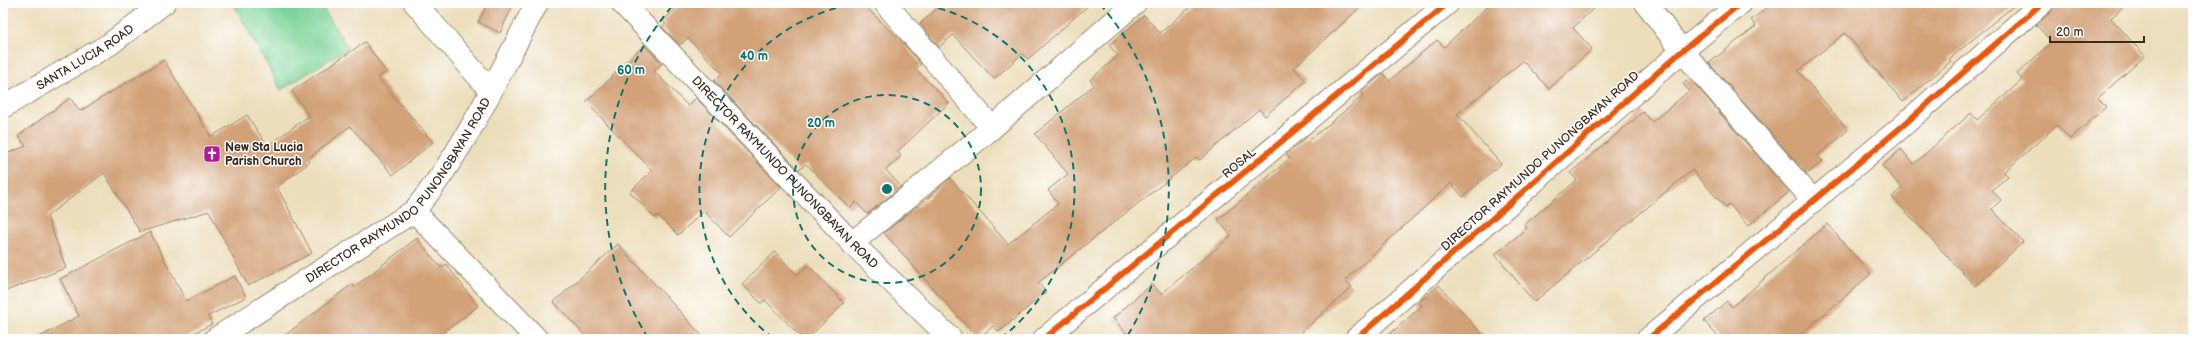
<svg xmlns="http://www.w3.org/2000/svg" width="2196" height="342" font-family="'Balsamiq Sans',sans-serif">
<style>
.green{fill:#7cd397;stroke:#5c7e5a}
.building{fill:#d2a177}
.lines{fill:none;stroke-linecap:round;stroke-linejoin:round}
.minor-casing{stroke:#94846c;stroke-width:24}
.minor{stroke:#fff;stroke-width:22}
.cycleway-casing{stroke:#fff;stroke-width:8}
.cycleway{stroke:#e8590c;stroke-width:6}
.ring{fill:none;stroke:#0f766e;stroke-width:2;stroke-dasharray:7 5}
.labels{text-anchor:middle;stroke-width:3;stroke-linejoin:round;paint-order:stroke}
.street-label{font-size:12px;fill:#3b2a1e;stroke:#fff}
.poi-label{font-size:12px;font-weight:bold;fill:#3b2a1e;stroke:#fff;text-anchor:start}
.centre{fill:#0f766e;stroke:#fff;stroke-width:2}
.ring-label{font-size:12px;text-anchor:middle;font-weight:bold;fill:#0f766e;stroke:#fff;stroke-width:3;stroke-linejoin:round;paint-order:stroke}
</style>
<rect width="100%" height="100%" fill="#fff"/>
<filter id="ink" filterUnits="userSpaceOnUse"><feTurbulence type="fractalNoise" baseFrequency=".025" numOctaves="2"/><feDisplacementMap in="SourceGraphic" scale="8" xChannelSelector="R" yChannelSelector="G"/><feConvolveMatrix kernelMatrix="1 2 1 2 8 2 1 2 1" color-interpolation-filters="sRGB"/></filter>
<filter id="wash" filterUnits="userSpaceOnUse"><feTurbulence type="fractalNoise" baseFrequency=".012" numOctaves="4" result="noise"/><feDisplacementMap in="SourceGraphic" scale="16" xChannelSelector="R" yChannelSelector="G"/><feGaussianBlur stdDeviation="0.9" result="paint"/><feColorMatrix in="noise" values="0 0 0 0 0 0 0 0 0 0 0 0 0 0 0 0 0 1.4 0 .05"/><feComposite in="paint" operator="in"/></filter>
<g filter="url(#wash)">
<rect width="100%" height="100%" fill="#ecdebb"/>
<!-- green -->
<path class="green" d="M 233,3 L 320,3 L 348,48 L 281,90 Z"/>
<g id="blocks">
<!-- building -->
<path class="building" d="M 488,3 L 514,3 L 500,33 L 478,22 Z
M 681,3 L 862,3 L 901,41 L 921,64 L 916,69 L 949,103 L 897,152 L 901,156 L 886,170 L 901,187 L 867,214 L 856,202 L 850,208 L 806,164 L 799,170 L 714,81 L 722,73 L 688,38 L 680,45 L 662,27 L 666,24 L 663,21 Z
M 943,3 L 1091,3 L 1028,59 L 1022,54 L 994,79 L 953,35 L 939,47 L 920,24 Z
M 1195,3 L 1365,3 L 1294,68 L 1306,81 L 1265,116 L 1259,109 L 1200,160 L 1197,157 L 1070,257 L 1038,283 L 1046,292 L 999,332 L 993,326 L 978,339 L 884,233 L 917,206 L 918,207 L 950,178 L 1008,244 L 1058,204 L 1048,190 L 1068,174 L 1035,134 L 1094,85 L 1090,80 L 1118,56 L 1109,45 L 1144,15 L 1160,33 Z
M 1491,3 L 1599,3 L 1573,28 L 1592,49 L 1549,89 L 1523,61 L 1457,114 L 1501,164 L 1463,197 L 1451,183 L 1345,280 L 1352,287 L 1294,339 L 1131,339 L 1113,318 L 1152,284 L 1161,294 L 1231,236 L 1218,220 L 1290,158 L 1286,155 L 1308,136 L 1311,139 L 1364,95 L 1361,92 L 1383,73 L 1389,81 L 1437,40 L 1444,47 Z
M 1773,3 L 2023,3 L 2019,6 L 2017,3 L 1949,59 L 1951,61 L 1903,102 L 1845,33 L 1798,71 L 1848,130 L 1817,156 L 1823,161 L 1807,174 L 1709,63 L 1756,26 L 1751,20 Z
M 2054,3 L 2128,3 L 2111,18 L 2145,56 L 2098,98 L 2106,107 L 2070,139 L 2057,125 L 2004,172 L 2008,176 L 1992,190 L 2001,200 L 1992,209 L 2023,242 L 1975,286 L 1892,197 L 1902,188 L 1882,166 L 1901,149 L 1914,164 L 1971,113 L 1977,120 L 2022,80 L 2017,74 L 2052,42 L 2036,25 L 2051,12 Z
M 365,42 L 386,72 L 378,78 L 433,142 L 393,175 L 350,126 L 308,159 L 310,162 L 277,187 L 312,253 L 248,286 L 209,211 L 140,232 L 104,173 L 47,216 L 66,268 L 3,292 L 3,155 L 26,146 L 18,136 L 70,98 L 80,111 L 164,60 L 211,137 L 247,115 L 267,146 L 309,116 L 292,91 Z
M 644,45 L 662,63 L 654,71 L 688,106 L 696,98 L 781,187 L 729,237 L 704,211 L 678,235 L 658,215 L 655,218 L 630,192 L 652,170 L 586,102 Z
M 1690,79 L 1789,192 L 1748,226 L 1729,204 L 1726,208 L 1692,170 L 1534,302 L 1495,254 L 1527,228 L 1524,225 L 1577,180 L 1570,173 L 1643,112 L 1652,122 L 1689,91 L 1683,84 Z
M 1827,224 L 1871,274 L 1795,339 L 1720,339 L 1704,321 L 1727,301 L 1732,307 Z
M 150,232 L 186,301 L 235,276 L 246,297 L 208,316 L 212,324 L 182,339 L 36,339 L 79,316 L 60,279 Z
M 417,238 L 441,268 L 446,264 L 478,306 L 435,339 L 280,339 L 352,284 L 354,287 Z
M 618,244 L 705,339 L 588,339 L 554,302 Z
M 775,252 L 797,275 L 808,265 L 844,303 L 807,339 L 803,339 L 765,300 L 761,303 L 742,284 Z
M 1439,285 L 1486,339 L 1384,339 L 1422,306 L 1419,302 Z"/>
</g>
</g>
<g filter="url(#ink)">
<use href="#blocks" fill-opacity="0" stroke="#94846c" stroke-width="1"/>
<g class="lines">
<defs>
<g id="minor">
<path d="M 415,3 L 490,90"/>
<path id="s1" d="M 622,3 L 852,243 L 951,339"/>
<path d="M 885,3 L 992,128"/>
<path d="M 1646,3 L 1682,51 L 1812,199"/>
<path id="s2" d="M 3,107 L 110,44 L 164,3"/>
<path d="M 414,211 L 537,339"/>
<path d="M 852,243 L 992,128 L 1135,3"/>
<path id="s3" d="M 215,339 L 414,211 C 466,149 499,74 537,3"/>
<path d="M 1044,339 L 1448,3"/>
<path d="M 1356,339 L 1682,51 L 1741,3"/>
<path d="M 1648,339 L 1899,129 L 2042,3"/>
</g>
</defs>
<!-- minor casing -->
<use href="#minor" class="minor-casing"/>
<!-- minor -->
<use href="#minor" class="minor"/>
<defs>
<path id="cycleway" d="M 1044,339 L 1448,3
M 1356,339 L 1682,51 L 1741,3
M 1648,339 L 1899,129 L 2042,3"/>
</defs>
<!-- cycleway casing -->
<use href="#cycleway" class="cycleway-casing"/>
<!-- cycleway -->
<use href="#cycleway" class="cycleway"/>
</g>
</g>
<!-- distance rings -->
<g class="ring">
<circle cx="887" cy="189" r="94"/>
<path d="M773 338A188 188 0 0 1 859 3M915 3A188 188 0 0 1 1001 338"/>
<path d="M648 338A282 282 0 0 1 674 4M1100 4A282 282 0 0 1 1126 338"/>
</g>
<!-- icons -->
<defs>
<symbol id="church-square" viewBox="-11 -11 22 22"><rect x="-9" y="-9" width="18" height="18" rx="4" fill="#b5179e" stroke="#fff"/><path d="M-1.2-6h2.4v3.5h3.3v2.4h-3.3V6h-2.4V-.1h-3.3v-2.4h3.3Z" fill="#fff"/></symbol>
</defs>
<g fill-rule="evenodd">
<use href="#church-square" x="202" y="144" width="20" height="20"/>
</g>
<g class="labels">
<!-- street labels -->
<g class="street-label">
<text dy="4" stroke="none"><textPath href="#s2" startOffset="96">SANTA LUCIA ROAD</textPath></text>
<text transform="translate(1540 161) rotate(-42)" y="4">DIRECTOR RAYMUNDO PUNONGBAYAN ROAD</text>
<text transform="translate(1239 163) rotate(-40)" y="4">ROSAL</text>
<text dy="4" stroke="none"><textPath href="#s1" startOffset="235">DIRECTOR RAYMUNDO PUNONGBAYAN ROAD</textPath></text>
<text dy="4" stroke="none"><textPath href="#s3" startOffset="240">DIRECTOR RAYMUNDO PUNONGBAYAN ROAD</textPath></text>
</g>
<!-- poi labels -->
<g class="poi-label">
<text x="225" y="151">New Sta Lucia<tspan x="225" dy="14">Parish Church</tspan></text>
</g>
</g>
<circle cx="887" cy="189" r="6" class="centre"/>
<g class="ring-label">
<text x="754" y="60">40 m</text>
<text x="631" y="74">60 m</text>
<text x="821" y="127">20 m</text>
</g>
<!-- margin -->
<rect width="2196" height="342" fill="none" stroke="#fff" stroke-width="16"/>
<!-- scale -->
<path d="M2050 36v6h94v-6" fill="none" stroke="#3b2a1e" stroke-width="2"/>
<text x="2056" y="36" font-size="12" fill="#3b2a1e" stroke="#ffffff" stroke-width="3" paint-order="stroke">20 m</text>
</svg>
